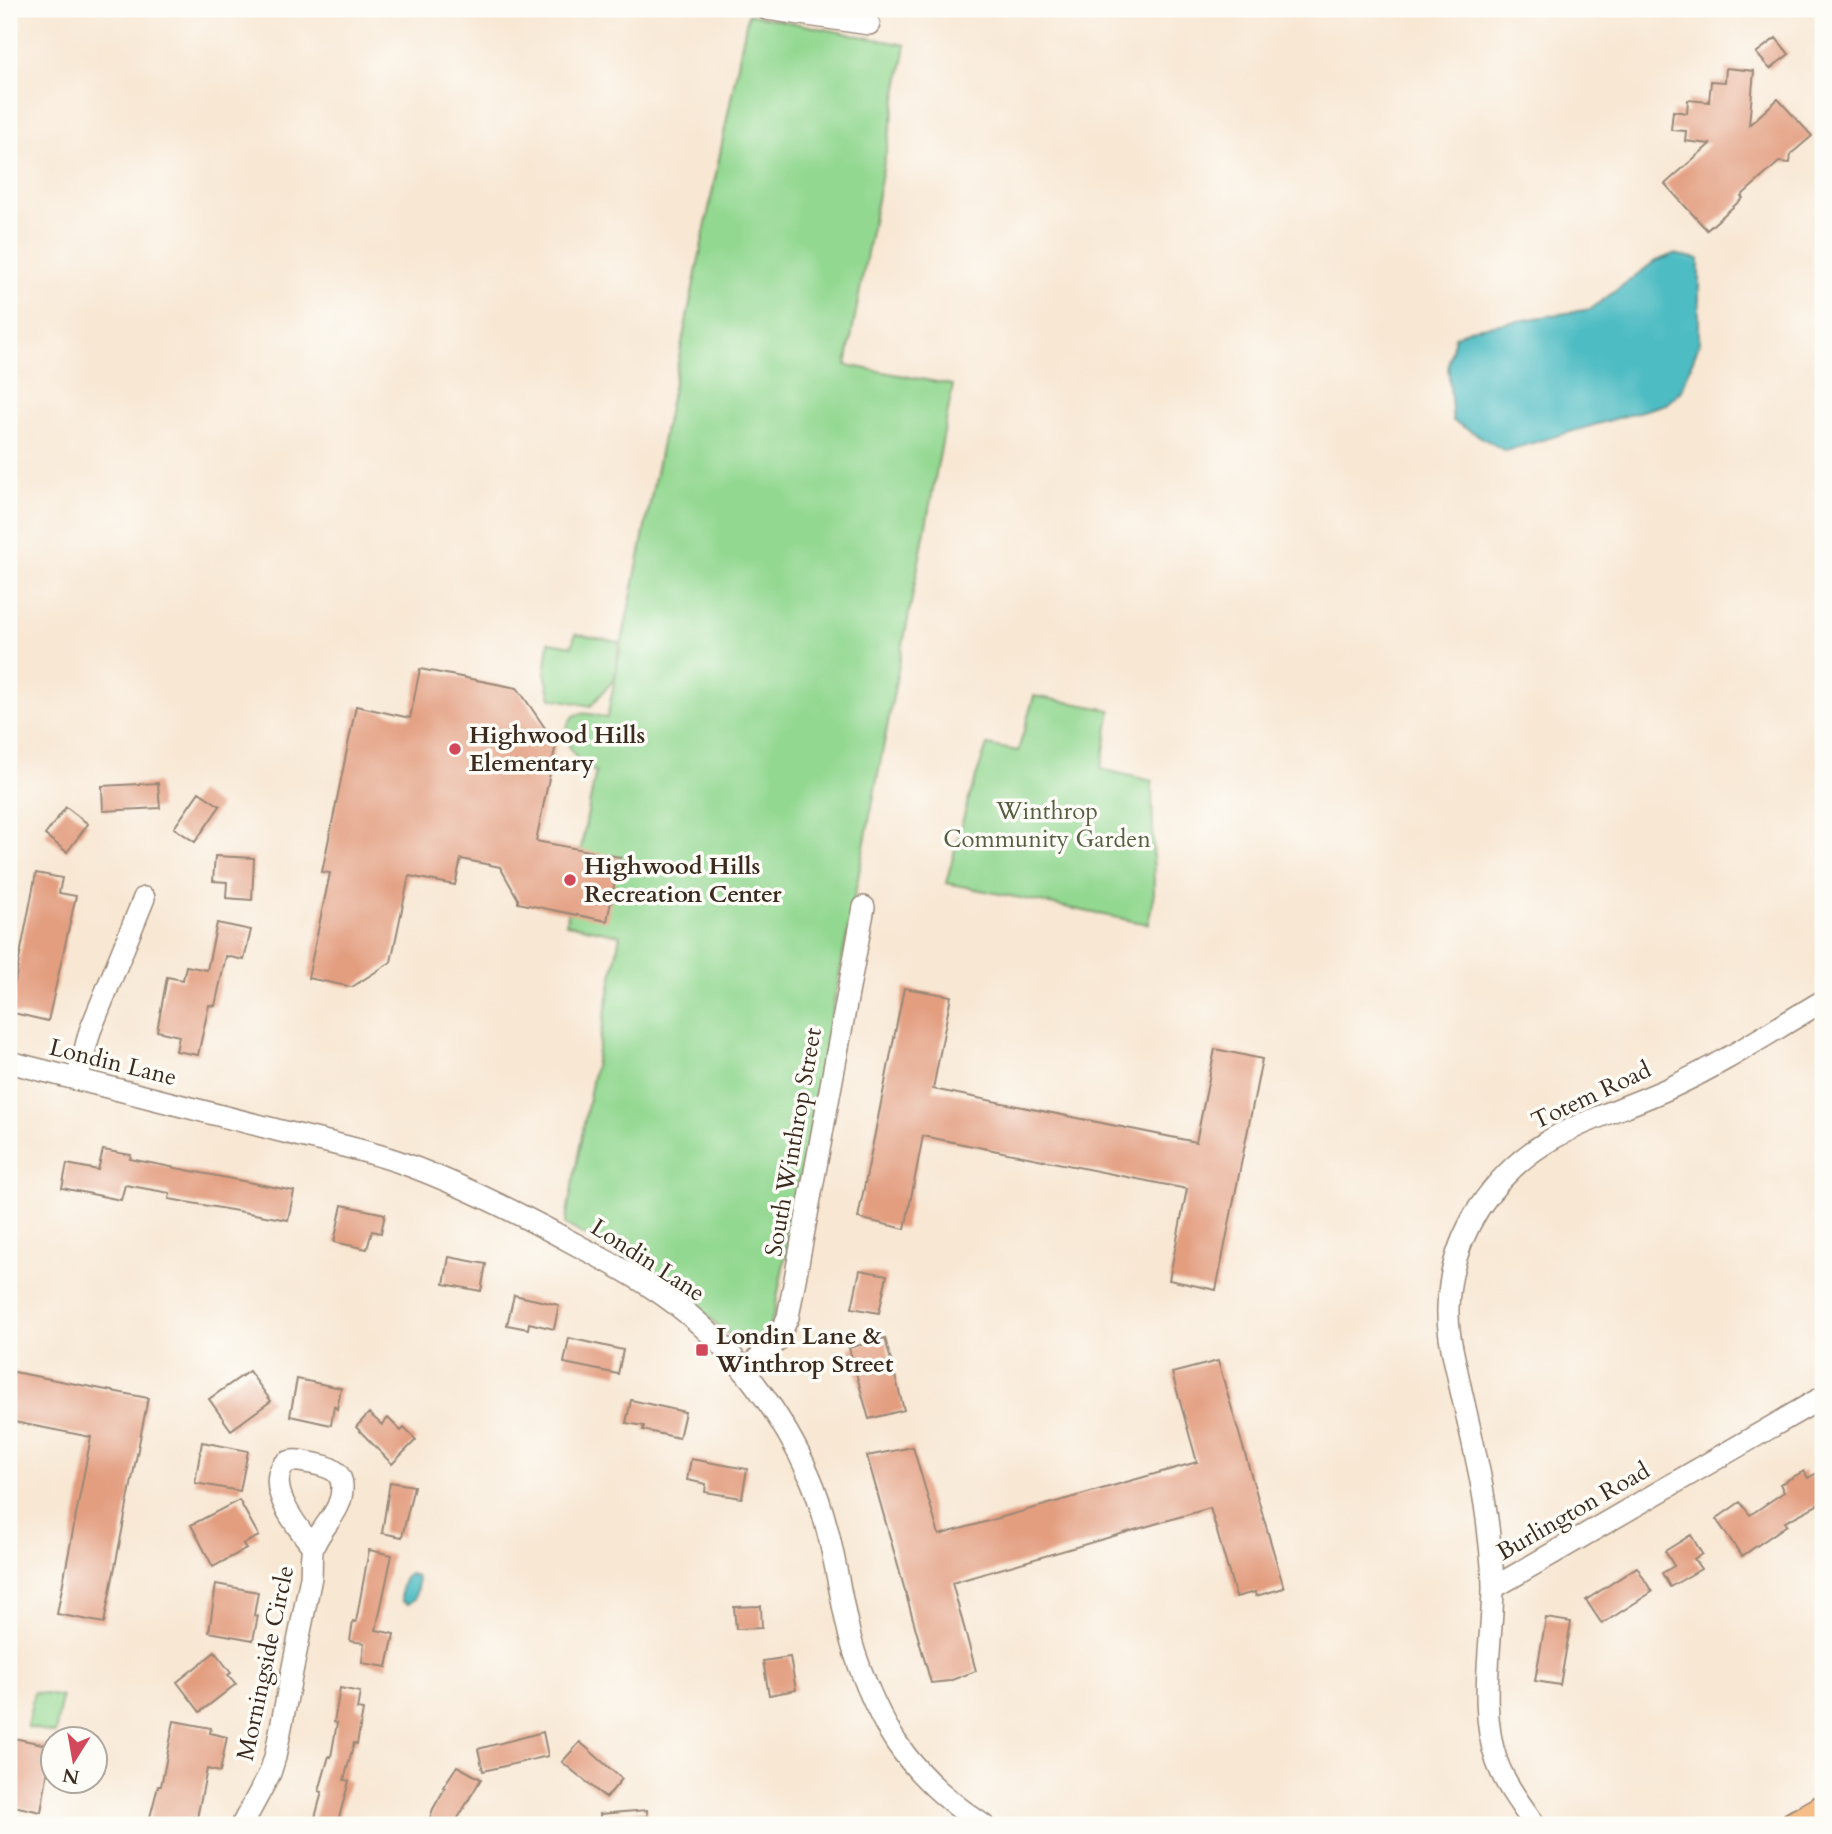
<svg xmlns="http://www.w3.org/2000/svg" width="1832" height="1834" font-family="Cardo,serif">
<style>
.green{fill:#93d891;stroke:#678158;stroke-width:2}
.water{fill:#4dbcc3;stroke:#447370;stroke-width:2}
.building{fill:#e39e80}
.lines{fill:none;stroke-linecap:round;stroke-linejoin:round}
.minor-casing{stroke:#9a8878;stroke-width:24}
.major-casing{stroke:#9a8878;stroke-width:30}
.minor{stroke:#fff;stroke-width:21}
.major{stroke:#f7bd88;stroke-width:26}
.poi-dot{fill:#d1495b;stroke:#fdfcf7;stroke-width:2.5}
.labels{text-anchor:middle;stroke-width:7;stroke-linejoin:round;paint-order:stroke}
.poi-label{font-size:24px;font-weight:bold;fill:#3b2a1e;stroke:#fdfcf7;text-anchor:start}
.park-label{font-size:24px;fill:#555e40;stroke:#fdfcf7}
.street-label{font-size:24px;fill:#3b2a1e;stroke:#fdfcf7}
</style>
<rect width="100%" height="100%" fill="#fdfcf7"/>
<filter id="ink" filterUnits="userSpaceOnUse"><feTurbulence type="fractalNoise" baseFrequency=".0143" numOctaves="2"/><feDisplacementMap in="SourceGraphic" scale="14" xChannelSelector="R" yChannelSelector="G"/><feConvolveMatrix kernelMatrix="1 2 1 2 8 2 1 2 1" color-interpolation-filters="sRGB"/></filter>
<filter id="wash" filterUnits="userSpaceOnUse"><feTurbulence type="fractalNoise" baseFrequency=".00686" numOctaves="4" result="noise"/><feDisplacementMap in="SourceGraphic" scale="28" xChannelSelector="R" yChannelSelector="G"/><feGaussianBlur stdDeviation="1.57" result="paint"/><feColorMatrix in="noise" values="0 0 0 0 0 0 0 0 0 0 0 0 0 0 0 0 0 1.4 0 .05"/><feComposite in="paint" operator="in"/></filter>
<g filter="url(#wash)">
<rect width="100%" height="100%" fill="#f8e7d3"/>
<!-- green -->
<path class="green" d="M 748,14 L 906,45 L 846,365 L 953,385 L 774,1314 C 766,1333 765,1342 743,1345 C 720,1330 703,1310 681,1294 C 644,1268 604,1247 565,1224 L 620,935 L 566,924 L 596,771 L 585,769 C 575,755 561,742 568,724 C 570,719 573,715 579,714 C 588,712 598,716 607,718 L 615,678 L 591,706 L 551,698 L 545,673 L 549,642 L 572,646 L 575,634 L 619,642 L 615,677 Z
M 1034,696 L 1111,710 L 1101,769 L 1152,781 L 1154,893 L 1148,924 L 946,883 L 968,801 L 987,745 L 1018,751 Z
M 34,1692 L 62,1697 L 55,1733 L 27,1727 Z"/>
<!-- water -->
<path class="water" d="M 1674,254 L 1699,259 L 1699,344 L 1681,391 L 1666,404 L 1505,451 L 1453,421 L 1448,365 L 1455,337 L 1469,329 L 1591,309 L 1654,262 Z
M 409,1574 L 416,1576 L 418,1582 L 415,1599 L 408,1604 L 402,1601 C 399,1593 402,1579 409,1574 Z"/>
<g id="blocks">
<!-- building -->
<path class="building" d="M 1776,38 L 1789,54 L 1770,69 L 1756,53 Z
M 1726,68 L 1754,71 L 1749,125 L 1778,99 L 1812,136 L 1791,154 L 1790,163 L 1779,162 L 1741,196 L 1743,198 L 1707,230 L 1665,184 L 1710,144 L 1685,141 L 1686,131 L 1671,130 L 1673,111 L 1687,113 L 1688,100 L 1709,102 L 1711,81 L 1725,82 Z
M 420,669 L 517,688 L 521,693 L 556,744 L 536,841 L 620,857 L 607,921 L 518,903 L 518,899 L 500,867 L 461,859 L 455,885 L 409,876 L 391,962 L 352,987 L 308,978 L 330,873 L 322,872 L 356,706 L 410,718 Z
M 158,783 L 160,808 L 103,811 L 102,786 Z
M 199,792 L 220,806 L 195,842 L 174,828 Z
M 66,807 L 88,824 L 67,852 L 45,835 Z
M 215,856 L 254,858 L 252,900 L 226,898 L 227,882 L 213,881 Z
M 36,873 L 62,878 L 59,893 L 76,896 L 48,1021 L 9,1012 Z
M 217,923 L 251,930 L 244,960 L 226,956 L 215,1006 L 209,1005 L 198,1055 L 176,1051 L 179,1036 L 157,1031 L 167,977 L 183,980 L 186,966 L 207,970 Z
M 904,988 L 951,996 L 933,1089 L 1196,1142 L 1215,1049 L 1262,1059 L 1216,1290 L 1169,1280 L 1187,1189 L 923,1136 L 905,1229 L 858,1218 Z
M 103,1150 L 131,1155 L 130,1159 L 294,1191 L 288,1220 L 169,1199 L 170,1193 L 125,1185 L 121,1200 L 62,1188 L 67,1164 L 98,1170 Z
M 342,1205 L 385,1214 L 381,1233 L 372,1231 L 367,1249 L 334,1242 Z
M 449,1257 L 486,1264 L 481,1291 L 444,1284 Z
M 860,1270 L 887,1275 L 879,1313 L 852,1308 Z
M 514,1295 L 559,1305 L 554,1329 L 529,1323 L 528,1329 L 507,1325 Z
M 569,1338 L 623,1350 L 618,1374 L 564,1363 Z
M 885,1338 L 904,1410 L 869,1419 L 849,1348 Z
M 1218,1361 L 1284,1588 L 1256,1596 L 1255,1592 L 1236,1597 L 1210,1508 L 952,1583 L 976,1671 L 949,1681 L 931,1683 L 867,1456 L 913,1447 L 939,1535 L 1197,1462 L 1172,1373 Z
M 9,1371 L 148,1398 L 104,1623 L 57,1614 L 91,1437 L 9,1421 Z
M 249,1371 L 271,1401 L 231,1430 L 209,1399 Z
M 297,1379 L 341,1388 L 337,1409 L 334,1406 L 331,1425 L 290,1416 Z
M 631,1400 L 685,1412 L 679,1438 L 643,1430 L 644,1426 L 626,1423 Z
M 369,1413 L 382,1425 L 388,1418 L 401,1431 L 404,1428 L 416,1440 L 392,1464 L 356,1427 Z
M 202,1442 L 248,1451 L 240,1491 L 195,1483 Z
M 691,1459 L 747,1469 L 742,1498 L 705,1492 L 706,1484 L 687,1480 Z
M 1823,1470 L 1823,1502 L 1785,1522 L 1787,1525 L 1742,1556 L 1716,1519 L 1740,1502 L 1750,1515 L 1784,1492 L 1780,1484 L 1804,1471 L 1808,1478 Z
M 390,1482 L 414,1486 L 402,1537 L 382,1533 Z
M 239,1500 L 259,1536 L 243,1544 L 246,1549 L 213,1567 L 191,1525 Z
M 1691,1535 L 1702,1554 L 1694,1559 L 1701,1569 L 1670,1587 L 1662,1573 L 1674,1566 L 1665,1551 Z
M 369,1550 L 392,1555 L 376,1630 L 394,1634 L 387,1667 L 362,1663 L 364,1643 L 350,1641 L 353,1621 L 356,1622 Z
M 1637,1567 L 1652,1592 L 1602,1624 L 1586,1600 Z
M 216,1584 L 258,1592 L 254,1615 L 258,1616 L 253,1640 L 209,1632 Z
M 761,1606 L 762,1628 L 736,1629 L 734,1607 Z
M 1546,1618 L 1571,1622 L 1560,1685 L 1535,1681 Z
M 215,1652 L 231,1673 L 228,1675 L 236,1684 L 200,1712 L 177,1682 Z
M 790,1657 L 796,1690 L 769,1695 L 763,1661 Z
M 340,1688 L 360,1692 L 357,1709 L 363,1710 L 357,1744 L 354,1743 L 344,1780 L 349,1781 L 337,1825 L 313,1825 L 322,1792 L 319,1791 L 329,1756 L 331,1757 L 337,1723 L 334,1722 Z
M 174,1721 L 211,1728 L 210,1733 L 227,1737 L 220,1772 L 207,1769 L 197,1818 L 193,1817 L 192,1825 L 148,1825 L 158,1786 L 161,1786 Z
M 543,1732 L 548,1756 L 483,1771 L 478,1749 Z
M 9,1737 L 52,1746 L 41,1812 L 9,1805 Z
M 580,1742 L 622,1779 L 606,1798 L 562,1762 Z
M 457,1766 L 481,1779 L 454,1825 L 432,1825 L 434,1820 L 430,1818 L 433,1809 L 445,1788 L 443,1787 Z
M 647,1810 L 648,1825 L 601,1825 L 600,1814 Z"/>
</g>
</g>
<g filter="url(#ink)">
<use href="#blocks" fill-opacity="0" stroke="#9a8878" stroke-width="2"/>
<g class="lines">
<defs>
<path id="minor" d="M 767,9 L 869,24
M 9,1062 C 96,1084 182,1106 269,1128 C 314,1140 362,1148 405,1164 C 465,1186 520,1214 575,1244 C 601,1258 627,1271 651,1287 C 720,1331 776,1401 809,1475 C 830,1523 836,1574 847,1624 C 854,1659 876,1712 896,1742 C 918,1775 950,1803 983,1825
M 77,1079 L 90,1031 L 144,898
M 744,1371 L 777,1341 L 788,1317 L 864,907
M 1493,1588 L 1823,1397
M 242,1825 L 270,1773 L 275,1757 L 311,1577 C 312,1567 310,1553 314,1545 C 323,1524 343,1511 342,1486 C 342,1481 340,1476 336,1472 C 327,1465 315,1464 305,1462 C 295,1460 286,1459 281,1469 C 269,1493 299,1529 313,1547
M 1535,1825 C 1521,1805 1505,1784 1497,1762 C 1478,1709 1492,1644 1493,1589 C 1493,1571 1491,1553 1489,1536 C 1484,1485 1471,1435 1460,1386 C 1455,1360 1447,1334 1448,1308 C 1449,1271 1460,1238 1479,1208 C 1531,1130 1593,1123 1672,1087 C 1724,1063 1773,1030 1823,1001"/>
<path id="major" d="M 1793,1825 L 1823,1808"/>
</defs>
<!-- minor casing -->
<use href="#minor" class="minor-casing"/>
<!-- major casing -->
<use href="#major" class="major-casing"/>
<!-- minor -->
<use href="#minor" class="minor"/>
<!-- major -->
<use href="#major" class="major"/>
</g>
</g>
<!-- markers -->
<g class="poi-dot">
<circle cx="455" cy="749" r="7"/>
<circle cx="570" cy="880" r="7"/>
<rect x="695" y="1343" width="14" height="14" rx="3.5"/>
</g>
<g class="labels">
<!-- poi labels -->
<g class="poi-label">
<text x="469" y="743">Highwood Hills<tspan x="469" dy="28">Elementary</tspan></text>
<text x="584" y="874">Highwood Hills<tspan x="584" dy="28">Recreation Center</tspan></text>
<text x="716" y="1344">Londin Lane &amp;<tspan x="716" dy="28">Winthrop Street</tspan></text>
</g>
<!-- park labels -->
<g class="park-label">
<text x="1047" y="819">Winthrop<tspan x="1047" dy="28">Community Garden</tspan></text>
</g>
<!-- street labels -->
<g class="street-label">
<text transform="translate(113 1062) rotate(14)" y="8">Londin Lane</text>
<text transform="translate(1591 1095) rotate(-25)" y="8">Totem Road</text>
<text transform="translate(793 1142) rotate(-80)" y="8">South Winthrop Street</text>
<text transform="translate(648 1260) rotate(33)" y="8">Londin Lane</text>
<text transform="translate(1573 1511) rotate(-30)" y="8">Burlington Road</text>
<text transform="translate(265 1663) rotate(-78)" y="8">Morningside Circle</text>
</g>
</g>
<!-- margin -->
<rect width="1832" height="1834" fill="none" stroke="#fdfcf7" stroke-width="35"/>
<!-- north arrow -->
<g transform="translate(74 1760) rotate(191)"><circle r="33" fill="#fdfcf7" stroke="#afa8a0" stroke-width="2"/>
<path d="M0-5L12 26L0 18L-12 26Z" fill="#d1495b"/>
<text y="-10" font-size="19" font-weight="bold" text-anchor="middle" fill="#3b2a1e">N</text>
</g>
</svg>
